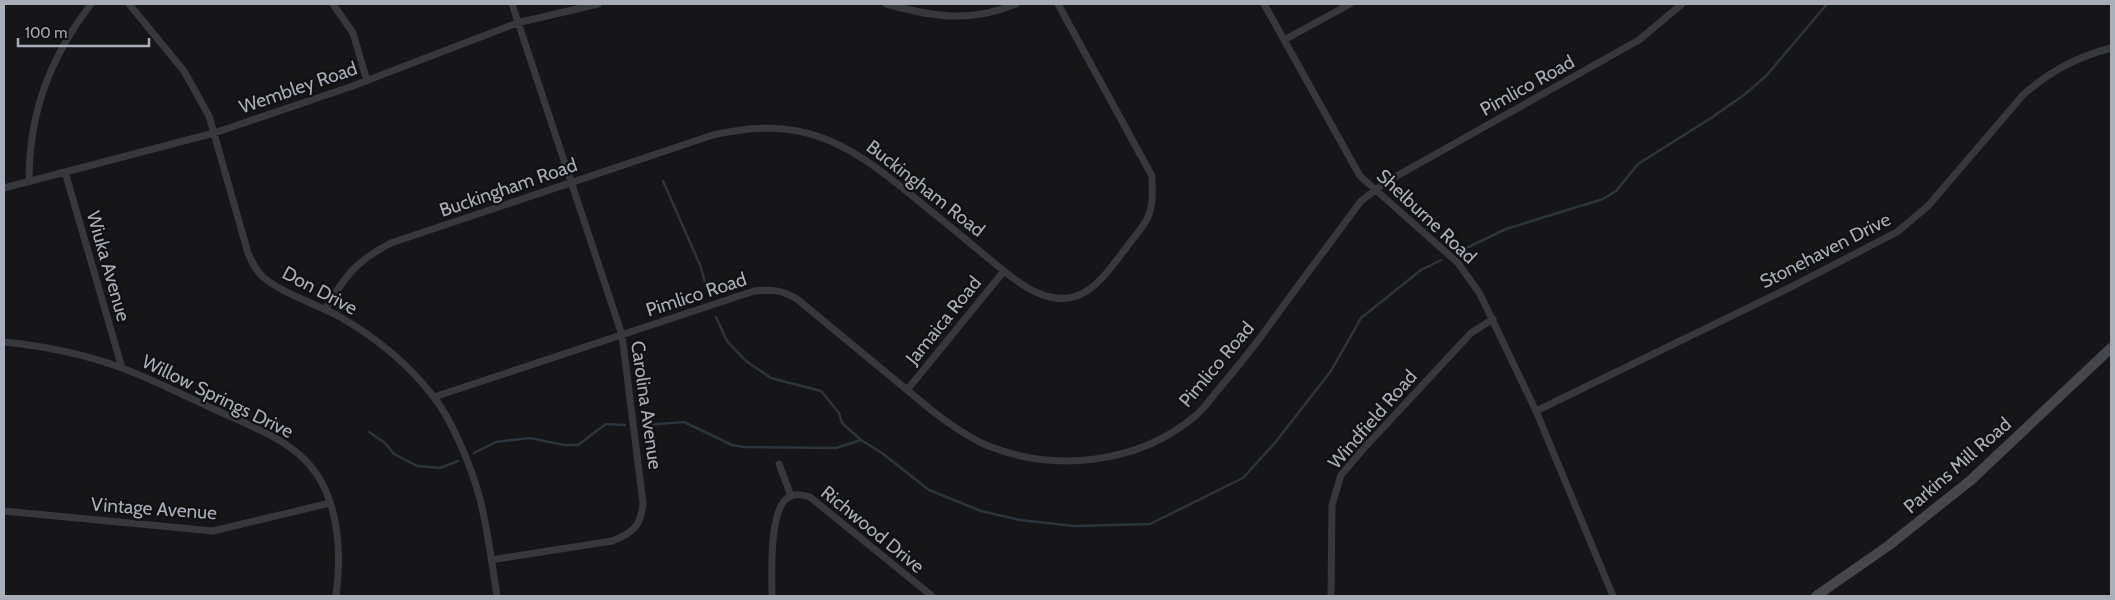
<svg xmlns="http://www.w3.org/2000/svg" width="2115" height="600" font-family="Cabin,sans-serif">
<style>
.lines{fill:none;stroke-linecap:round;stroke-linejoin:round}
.stream{stroke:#2c353c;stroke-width:2.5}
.street{stroke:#37383d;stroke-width:7}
.secondary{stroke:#45474d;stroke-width:10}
.labels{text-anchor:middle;stroke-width:4.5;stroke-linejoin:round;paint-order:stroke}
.street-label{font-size:19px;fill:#a8adb8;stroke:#111113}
</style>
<rect width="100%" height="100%" fill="#161618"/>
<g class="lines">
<!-- stream -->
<path class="stream" d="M 663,181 L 700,265 L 709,296
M 1460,251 L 1506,229 L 1603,199 L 1616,191 L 1638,164 L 1711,118 L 1744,95 L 1766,76 L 1827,4
M 716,317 L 727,341 L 746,361 L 771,378 L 821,391 L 839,413 L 842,423 L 861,440 L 882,453 L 929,490 L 981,511 L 1020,520 L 1074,526 L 1150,524 L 1243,478 L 1274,444 L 1331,371 L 1361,318 L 1421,270 L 1441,260
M 645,425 L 684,422 L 732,445 L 744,447 L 836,448 L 861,440
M 369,432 L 385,443 L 394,454 L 417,466 L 440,468 L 458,461
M 474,453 L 496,442 L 530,438 L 564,445 L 578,445 L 606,424 L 625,425"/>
<!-- street -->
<path class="street" d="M 129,4 L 184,71 L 209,116 L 248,253 C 252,262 255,269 262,276 C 280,293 319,305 342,318 C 376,338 409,365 433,396 C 453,421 472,469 480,499 C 488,531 492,564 497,596
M 333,4 L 353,33 L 367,81
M 886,4 C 934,17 969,23 1016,4
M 1264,4 L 1360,176 L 1458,263 L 1480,294 L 1536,411 L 1613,596
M 1284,40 L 1350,4
M 65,172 L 122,368
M 29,181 C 29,112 50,58 91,4
M 4,188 L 214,133 L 350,87 L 517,23 L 598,4
M 325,310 C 345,276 356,261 391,243 L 713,135 C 800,115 844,140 910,194 C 932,212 955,230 977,249 C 995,263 1018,285 1038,293 C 1082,312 1103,278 1126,248 C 1133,238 1143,228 1148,217 C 1154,204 1152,190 1152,176 L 1058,4
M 4,342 C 44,346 84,354 122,368 C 154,380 185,396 216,410 C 246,424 281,436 305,460 C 339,494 342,551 336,596
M 907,390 L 1004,271
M 434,397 L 754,291 C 771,289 782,290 797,299 L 935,413 C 951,425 968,437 986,445 C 1054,473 1137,464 1194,417 C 1203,410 1210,400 1217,391 C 1232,374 1246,356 1260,338 C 1293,292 1327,247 1361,201 L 1386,182 L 1639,40 L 1682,4
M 1536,411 L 1791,287 L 1897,232 L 1928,206 L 2023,95 C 2050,71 2077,57 2111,48
M 779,464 L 791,496
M 4,511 L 213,531 L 330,503
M 491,560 L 612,541 C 633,533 641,526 643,503 L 622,335 L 512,4
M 772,596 C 772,575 768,504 791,496 C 797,493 804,495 810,497 L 932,596
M 1331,596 L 1332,505 L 1341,475 L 1366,446 L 1471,333 L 1493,319"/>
<!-- secondary -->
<path class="secondary" d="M 1816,596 L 1888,546 L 1971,480 L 2111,348"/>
</g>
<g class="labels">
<!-- street labels -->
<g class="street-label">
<text transform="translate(1527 85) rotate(-29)" y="7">Pimlico Road</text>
<text transform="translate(298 87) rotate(-19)" y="7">Wembley Road</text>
<text transform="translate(508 187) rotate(-19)" y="7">Buckingham Road</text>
<text transform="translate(926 188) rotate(38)" y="7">Buckingham Road</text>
<text transform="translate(1427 216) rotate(43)" y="7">Shelburne Road</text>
<text transform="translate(1825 250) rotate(-27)" y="7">Stonehaven Drive</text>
<text transform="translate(109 266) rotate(74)" y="7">Wiuka Avenue</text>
<text transform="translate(320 290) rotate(28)" y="7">Don Drive</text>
<text transform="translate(696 294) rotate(-18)" y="7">Pimlico Road</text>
<text transform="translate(943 320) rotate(-51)" y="7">Jamaica Road</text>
<text transform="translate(1216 364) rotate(-50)" y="7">Pimlico Road</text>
<text transform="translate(218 396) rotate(26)" y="7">Willow Springs Drive</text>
<text transform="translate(647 405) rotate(82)" y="7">Carolina Avenue</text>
<text transform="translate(1372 419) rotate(-49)" y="7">Windfield Road</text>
<text transform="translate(1957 465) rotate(-41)" y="7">Parkins Mill Road</text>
<text transform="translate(154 508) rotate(4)" y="7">Vintage Avenue</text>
<text transform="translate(873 529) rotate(39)" y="7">Richwood Drive</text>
</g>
</g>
<!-- border -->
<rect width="2115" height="600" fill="none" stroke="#a8adb8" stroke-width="10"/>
<!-- scale -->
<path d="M18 38v8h131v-8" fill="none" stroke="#a8adb8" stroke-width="2.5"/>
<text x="25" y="38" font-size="15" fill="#a8adb8" stroke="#111113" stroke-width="4" paint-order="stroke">100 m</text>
</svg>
